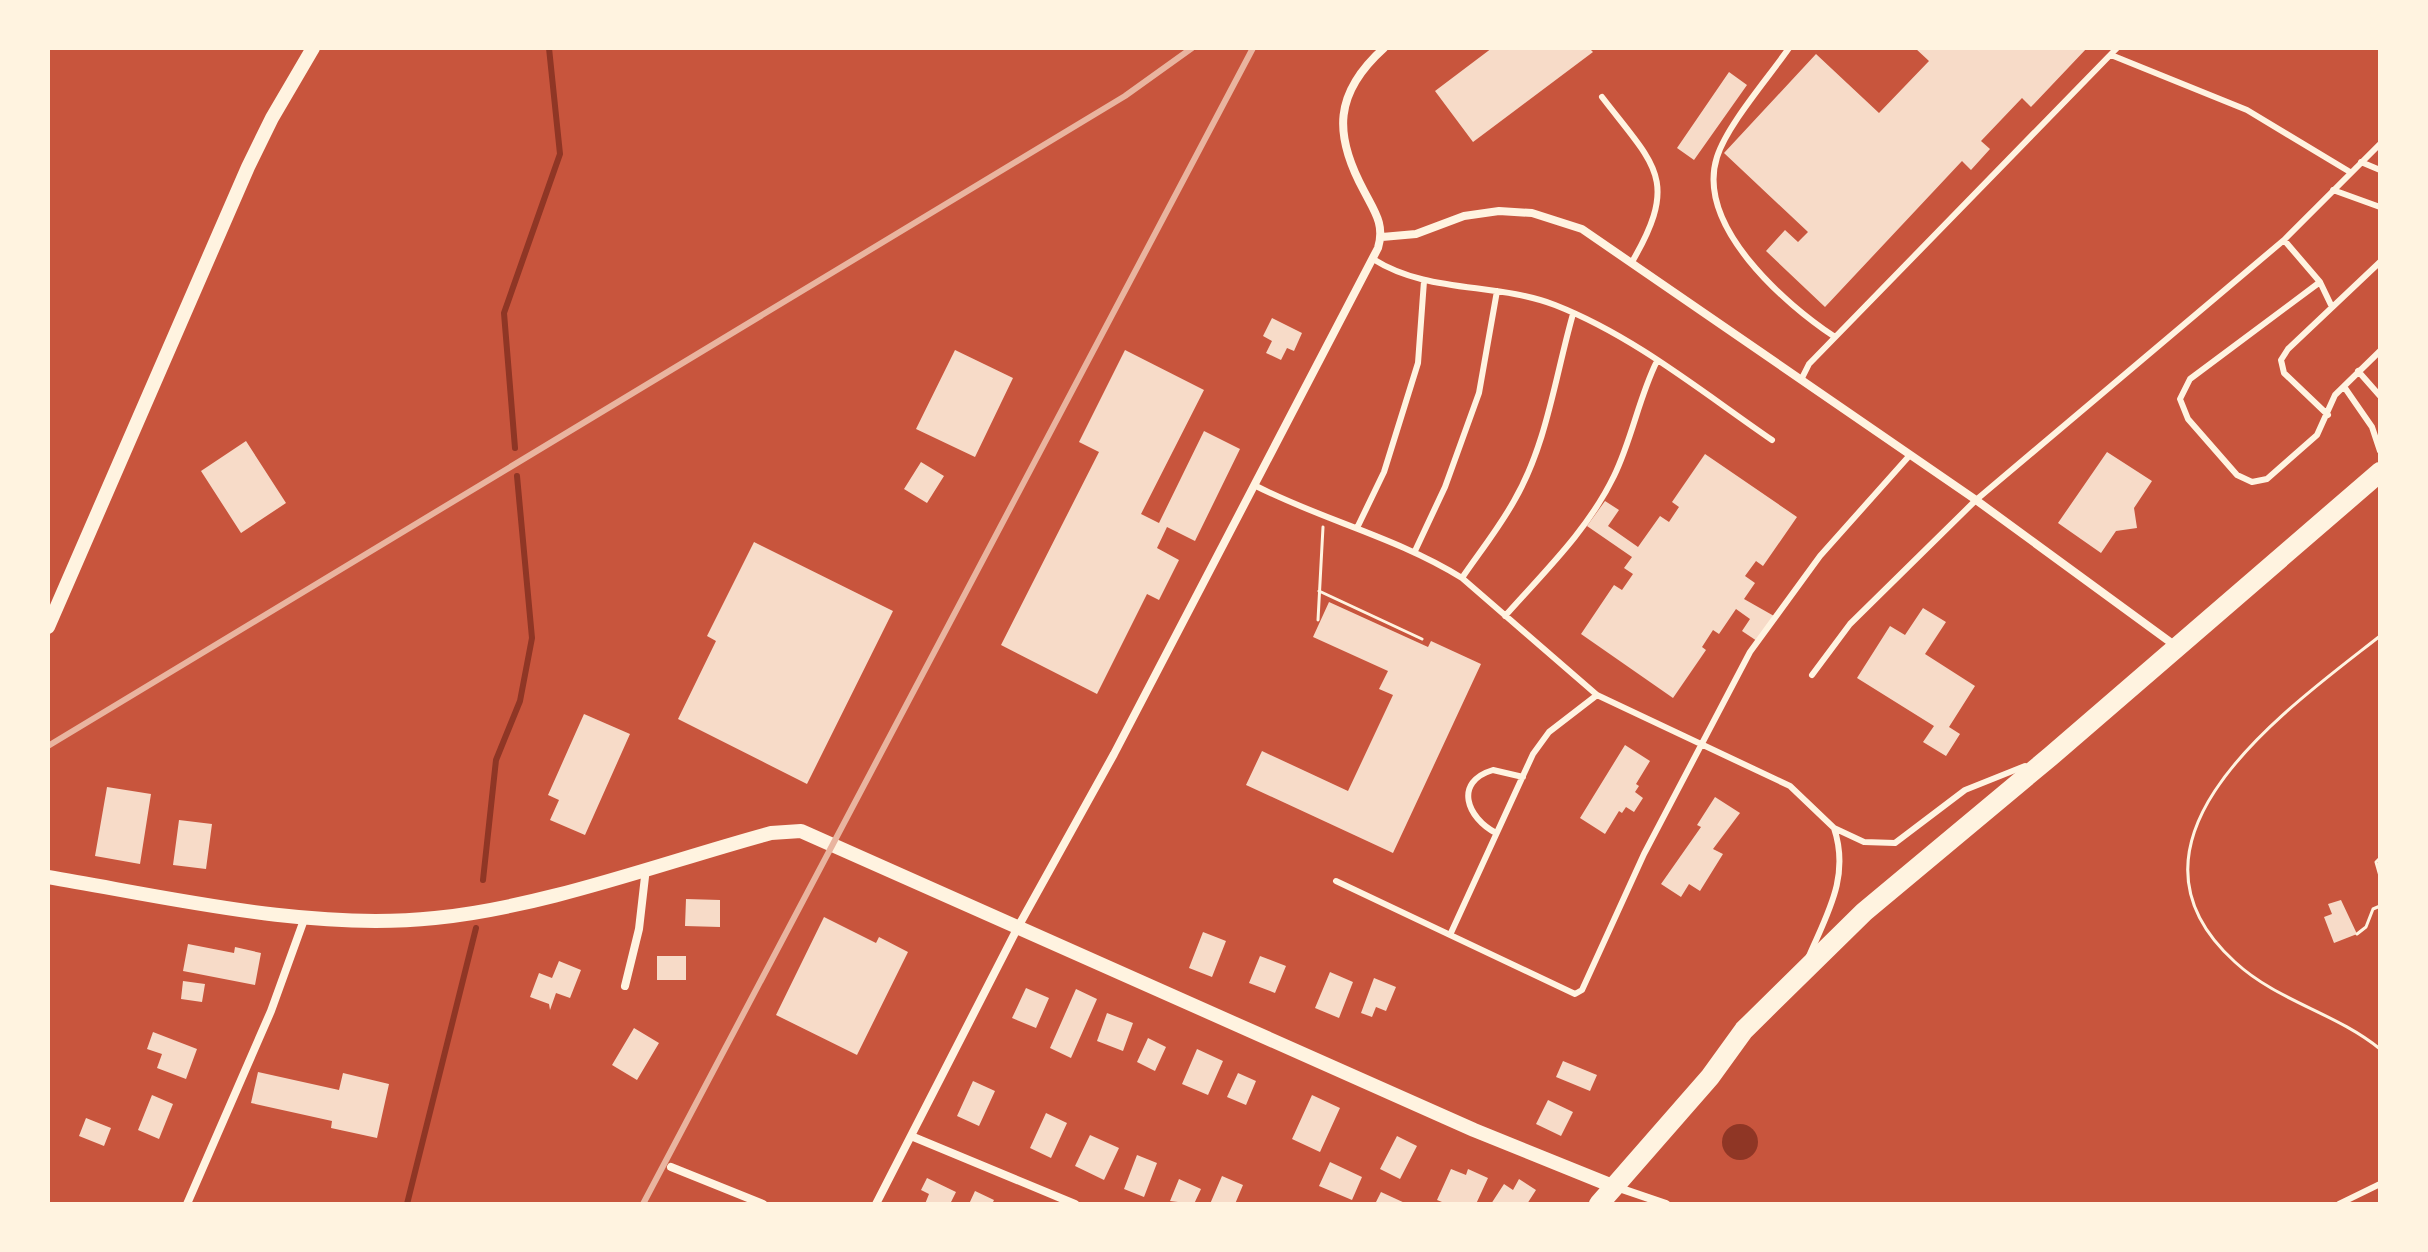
<svg xmlns="http://www.w3.org/2000/svg" width="2428" height="1252" font-family="Merriweather,serif">
<style>
.water{fill:#8f3625}
.lines{fill:none;stroke-linecap:round;stroke-linejoin:round}
.stream{stroke:#8f3625;stroke-width:6}
.building{fill:#f7dbc8}
.path{stroke:#fff3e0;stroke-width:3}
.service{stroke:#fff3e0;stroke-width:6}
.minor{stroke:#fff3e0;stroke-width:8}
.tertiary{stroke:#fff3e0;stroke-width:14}
.primary{stroke:#fff3e0;stroke-width:20}
.rail{stroke:#e9b49f;stroke-width:6}
</style>
<rect width="100%" height="100%" fill="#c8553d"/>
<!-- water -->
<path class="water" d="M1722 1142a18 18 0 1 1 36 0a18 18 0 1 1-36 0Z"/>
<g class="lines">
<!-- stream -->
<path class="stream" d="M 515,448 L 504,313 L 560,154 L 549,48
M 483,880 L 496,760 L 520,701 L 532,638 L 517,476
M 407,1204 L 476,928"/>
</g>
<!-- building -->
<path class="building" d="M 1492,48 L 1589,48 L 1593,52 L 1473,142 L 1435,91 Z
M 1915,48 L 2087,48 L 2031,107 L 2022,98 L 1981,141 L 1990,149 L 1971,170 L 1962,161 L 1825,307 L 1766,251 L 1785,230 L 1798,242 L 1808,232 L 1724,153 L 1816,54 L 1879,113 L 1929,61 Z
M 1729,72 L 1747,85 L 1694,160 L 1677,148 Z
M 1272,318 L 1302,333 L 1294,351 L 1287,348 L 1281,360 L 1266,353 L 1272,341 L 1263,336 Z
M 955,350 L 1013,378 L 975,457 L 916,429 Z
M 1125,350 L 1204,390 L 1141,514 L 1159,523 L 1204,431 L 1240,449 L 1195,541 L 1167,527 L 1157,548 L 1179,560 L 1159,600 L 1147,594 L 1097,694 L 1001,645 L 1099,452 L 1079,442 Z
M 246,441 L 286,503 L 241,533 L 201,471 Z
M 2107,452 L 2152,481 L 2134,508 L 2137,528 L 2116,531 L 2101,553 L 2058,523 Z
M 1705,454 L 1797,517 L 1763,566 L 1756,561 L 1745,576 L 1755,583 L 1744,599 L 1774,616 L 1757,641 L 1742,631 L 1750,619 L 1736,609 L 1719,634 L 1713,630 L 1702,647 L 1706,650 L 1673,698 L 1581,634 L 1614,585 L 1622,590 L 1633,574 L 1624,568 L 1632,557 L 1587,526 L 1605,501 L 1619,510 L 1608,526 L 1638,547 L 1660,516 L 1669,522 L 1679,507 L 1672,502 Z
M 921,462 L 944,476 L 927,503 L 904,489 Z
M 754,542 L 893,611 L 807,784 L 678,719 L 716,641 L 707,636 Z
M 1329,602 L 1428,647 L 1431,641 L 1481,664 L 1393,853 L 1246,785 L 1262,751 L 1348,791 L 1393,695 L 1379,689 L 1388,671 L 1313,637 Z
M 1923,608 L 1946,622 L 1925,654 L 1975,686 L 1949,727 L 1960,734 L 1946,756 L 1923,742 L 1934,726 L 1857,678 L 1890,626 L 1905,635 Z
M 584,714 L 630,734 L 585,835 L 550,820 L 559,800 L 548,795 Z
M 1625,745 L 1650,761 L 1636,784 L 1639,786 L 1635,792 L 1643,798 L 1634,812 L 1626,807 L 1622,813 L 1619,811 L 1605,834 L 1580,818 Z
M 107,787 L 151,794 L 140,864 L 95,856 Z
M 1715,797 L 1740,813 L 1713,849 L 1723,854 L 1700,891 L 1689,884 L 1681,897 L 1661,884 L 1701,827 L 1697,825 Z
M 179,820 L 212,824 L 206,869 L 173,865 Z
M 686,899 L 720,900 L 720,927 L 685,926 Z
M 2341,900 L 2357,934 L 2334,943 L 2324,917 L 2332,914 L 2328,904 Z
M 824,917 L 876,943 L 879,937 L 908,952 L 857,1055 L 776,1015 Z
M 1203,932 L 1226,941 L 1212,977 L 1189,968 Z
M 188,944 L 234,953 L 235,947 L 261,953 L 255,985 L 183,971 Z
M 657,956 L 686,956 L 686,980 L 657,980 Z
M 1260,956 L 1286,966 L 1275,993 L 1249,983 Z
M 559,961 L 581,970 L 570,998 L 556,993 L 550,1010 L 549,1004 L 530,997 L 539,973 L 552,978 Z
M 1330,972 L 1353,982 L 1339,1018 L 1315,1008 Z
M 1374,978 L 1396,987 L 1386,1011 L 1376,1007 L 1372,1017 L 1361,1013 Z
M 183,981 L 205,984 L 202,1002 L 181,999 Z
M 1026,988 L 1049,998 L 1036,1028 L 1012,1018 Z
M 1076,989 L 1097,999 L 1071,1058 L 1050,1048 Z
M 1107,1013 L 1133,1023 L 1123,1051 L 1097,1041 Z
M 634,1028 L 659,1043 L 637,1080 L 612,1065 Z
M 153,1032 L 197,1049 L 186,1079 L 157,1068 L 162,1054 L 147,1049 Z
M 1148,1038 L 1166,1047 L 1155,1071 L 1137,1062 Z
M 1197,1049 L 1223,1061 L 1208,1095 L 1182,1084 Z
M 1563,1061 L 1597,1075 L 1590,1091 L 1556,1077 Z
M 258,1072 L 339,1090 L 343,1073 L 389,1084 L 377,1138 L 331,1128 L 332,1121 L 251,1103 Z
M 1238,1073 L 1256,1081 L 1246,1105 L 1227,1097 Z
M 973,1081 L 995,1091 L 979,1126 L 957,1116 Z
M 152,1095 L 173,1104 L 159,1139 L 138,1130 Z
M 1312,1095 L 1340,1108 L 1320,1152 L 1292,1139 Z
M 1548,1100 L 1573,1112 L 1561,1136 L 1536,1124 Z
M 1046,1113 L 1067,1123 L 1051,1158 L 1030,1148 Z
M 86,1118 L 111,1128 L 104,1146 L 79,1136 Z
M 1090,1135 L 1119,1148 L 1104,1180 L 1075,1166 Z
M 1397,1136 L 1417,1146 L 1400,1179 L 1380,1169 Z
M 1137,1155 L 1157,1163 L 1144,1197 L 1124,1189 Z
M 1330,1162 L 1362,1177 L 1352,1200 L 1319,1186 Z
M 1451,1169 L 1466,1175 L 1468,1169 L 1488,1178 L 1476,1204 L 1447,1204 L 1437,1200 Z
M 1222,1176 L 1243,1185 L 1235,1204 L 1210,1204 Z
M 927,1178 L 956,1192 L 950,1204 L 925,1204 L 929,1194 L 921,1190 Z
M 1179,1179 L 1201,1189 L 1194,1204 L 1170,1201 Z
M 1519,1179 L 1536,1190 L 1527,1204 L 1491,1204 L 1504,1184 L 1513,1190 Z
M 975,1191 L 994,1200 L 992,1204 L 969,1204 Z
M 1381,1192 L 1407,1204 L 1375,1204 Z"/>
<g class="lines">
<!-- path -->
<path class="path" d="M 1319,591 L 1422,639
M 1318,620 L 1323,527
M 2380,636 C 2290,707 2099,839 2235,962 C 2277,1001 2336,1013 2380,1049
M 2380,858 L 2376,862 L 2380,876
M 2357,934 L 2366,927 L 2373,909 L 2380,906"/>
<!-- service -->
<path class="service" d="M 1789,48 C 1769,77 1727,125 1717,157 C 1695,226 1785,304 1835,337
M 2111,55 L 2247,110 L 2350,172
M 1602,97 C 1655,166 1680,179 1632,262
M 2361,162 L 2380,170
M 2333,190 L 2380,207
M 2284,240 L 2320,282 L 2332,307
M 1373,259 C 1428,294 1495,282 1555,305 C 1634,336 1702,392 1772,440
M 2320,282 L 2190,379 L 2180,399 L 2188,419 L 2237,475 L 2252,482 L 2267,479 L 2317,435 L 2335,395 L 2380,351
M 2358,371 L 2380,396
M 1801,380 L 1809,364 L 2117,48
M 2345,388 L 2372,427 L 2380,451
M 2328,415 L 2284,373 L 2281,360 L 2288,349 L 2380,262
M 1254,485 C 1322,520 1396,537 1462,578 L 1597,695 L 1790,786 L 1834,828 L 1864,842 L 1895,843 L 1965,790 L 2025,766
M 1357,528 L 1384,472 L 1418,363 L 1424,281
M 1415,551 L 1445,487 L 1479,393 L 1497,291
M 1462,578 C 1479,553 1499,528 1514,501 C 1547,444 1555,377 1573,314
M 1505,616 C 1544,572 1588,530 1614,476 C 1632,439 1639,397 1657,361
M 1812,675 L 1850,624 L 1976,500 L 2284,240 L 2380,144
M 1496,833 C 1467,818 1453,782 1493,770 L 1523,777
M 1336,881 L 1575,994 L 1582,990 L 1644,854 L 1750,652 L 1820,556 L 1910,455
M 1450,935 L 1533,754 L 1549,732 L 1597,695
M 1809,956 C 1828,912 1850,876 1834,828
M 2339,1204 L 2380,1184"/>
<!-- minor -->
<path class="minor" d="M 1382,237 L 1416,234 L 1464,216 L 1499,211 L 1532,213 L 1582,229 L 1976,500 L 2177,647
M 625,986 L 639,929 L 646,868
M 911,1136 L 1075,1204
M 671,1167 L 763,1204
M 1616,1187 L 1666,1204
M 187,1204 L 271,1011 L 305,917
M 876,1204 L 1018,927 L 1114,754 L 1378,248 C 1385,225 1375,212 1364,191 C 1333,134 1334,93 1384,48"/>
<!-- tertiary -->
<path class="tertiary" d="M 48,627 L 248,167 L 272,118 L 313,48
M 48,877 C 172,898 309,931 435,918 C 545,907 664,862 771,833 L 801,831 L 1474,1130 L 1615,1187"/>
<!-- primary -->
<path class="primary" d="M 1599,1204 L 1710,1077 L 1744,1030 L 1864,912 L 2051,756 L 2380,472"/>
<!-- rail -->
<path class="rail" d="M 48,746 L 1125,96 L 1192,48
M 643,1204 L 1253,48"/>
</g>
<!-- border -->
<rect width="2428" height="1252" fill="none" stroke="#fff3e0" stroke-width="100"/>
</svg>
